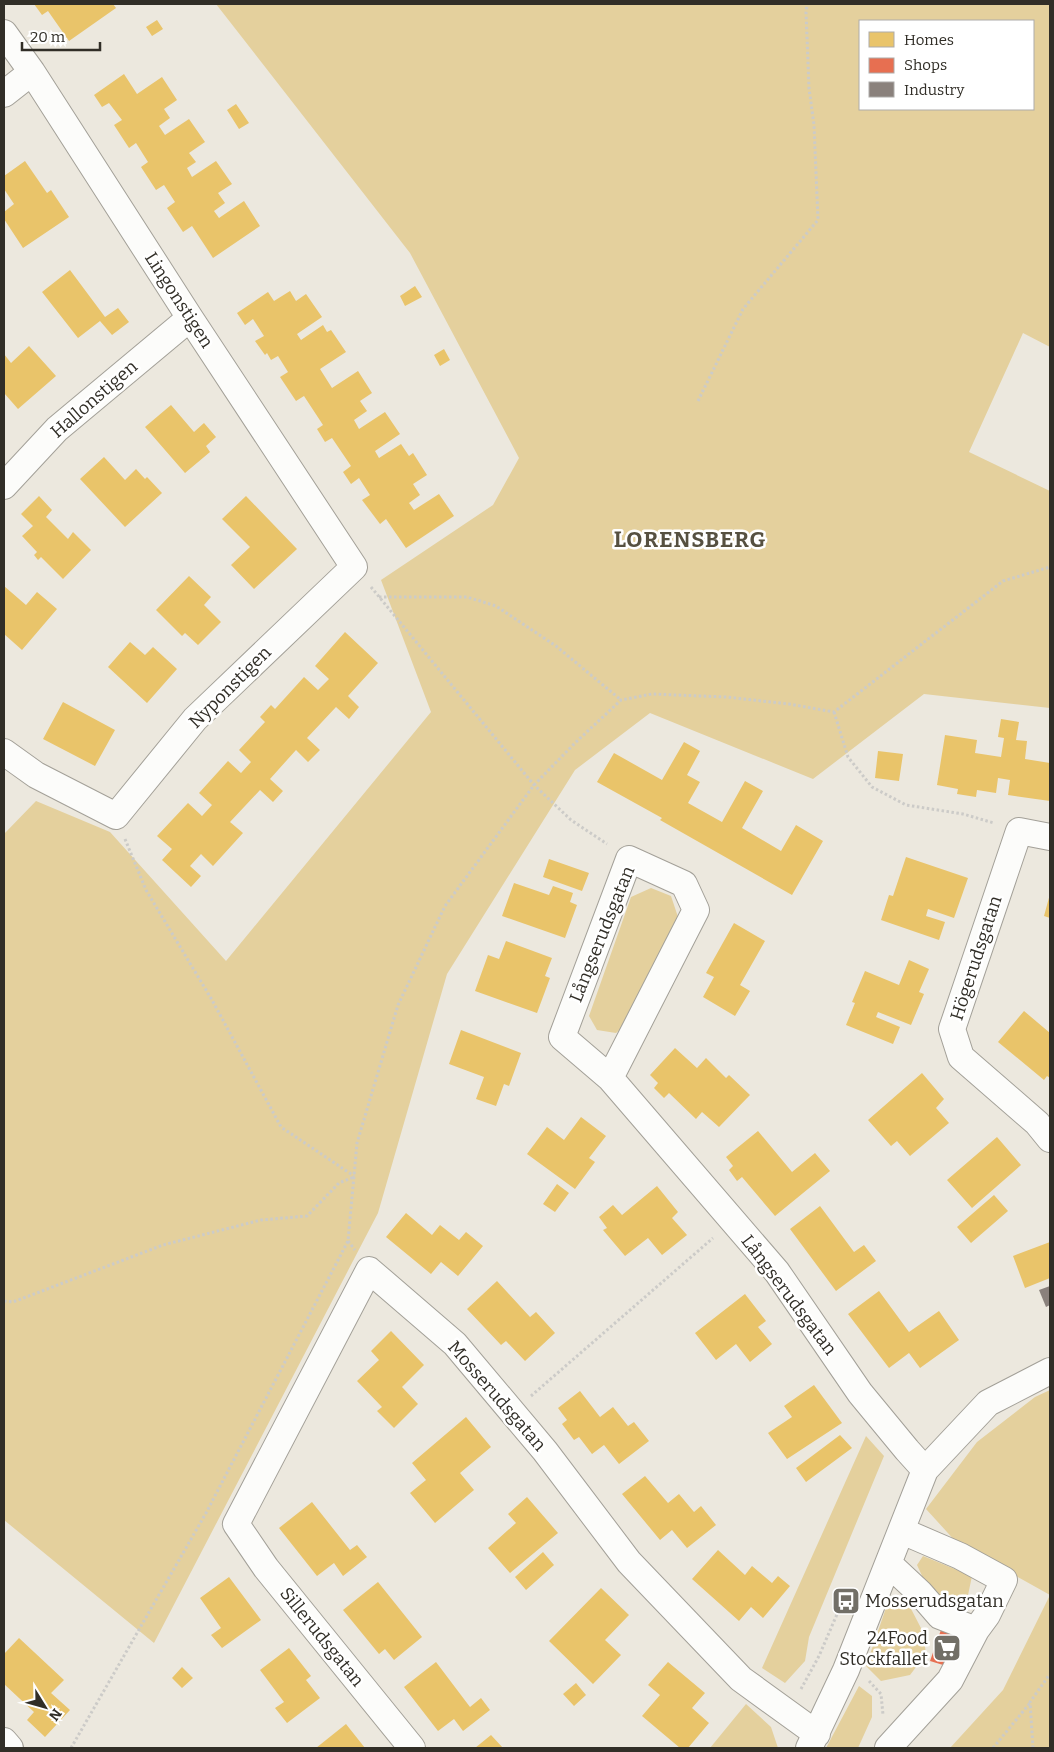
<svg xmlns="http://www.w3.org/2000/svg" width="1054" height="1752" font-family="Bitter,serif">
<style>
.green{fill:#e4d09d;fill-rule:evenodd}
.homes{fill:#e9c46a}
.shops{fill:#e76f51}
.industry{fill:#8a817c}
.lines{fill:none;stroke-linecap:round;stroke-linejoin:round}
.minor-casing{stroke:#a3a098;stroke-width:28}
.path{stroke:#cccbc8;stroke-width:3;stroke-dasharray:2.5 2.5;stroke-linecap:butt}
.minor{stroke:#fcfcfa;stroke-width:26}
.labels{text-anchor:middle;stroke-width:5;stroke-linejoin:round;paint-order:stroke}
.street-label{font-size:18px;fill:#312e27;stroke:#fff}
.poi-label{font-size:18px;fill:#312e27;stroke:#fff;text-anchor:start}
.district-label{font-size:22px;font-weight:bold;letter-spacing:1px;fill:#565040;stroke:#fff}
</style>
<rect width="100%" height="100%" fill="#ece8de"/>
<!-- green -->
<path class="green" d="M 216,4 L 1050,4 L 1050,347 L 1023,333 L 969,452 L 1050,491 L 1050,708 L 924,694 L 813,779 L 650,713 L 575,770 L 447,974 L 378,1213 L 154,1643 L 4,1520 L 4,834 L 36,801 L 110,832 L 226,961 L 431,712 L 381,580 L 493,505 L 519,458 L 410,253 ZM 1033,21 L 1033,109 L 860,109 L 860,21 Z
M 651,888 L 671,896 L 679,920 L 631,1020 L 616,1033 L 597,1030 L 589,1016 L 631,897 Z
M 1050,1390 L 1050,1748 L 950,1748 L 1003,1690 L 1050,1595 L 957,1543 L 926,1509 L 977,1442 L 1035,1397 Z
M 866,1436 L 884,1456 L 809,1637 L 805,1661 L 785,1683 L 762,1668 Z
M 923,1556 L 972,1576 L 967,1600 L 952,1609 L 937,1608 L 917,1565 Z
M 898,1599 L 907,1601 L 923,1632 L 926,1654 L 910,1675 L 881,1681 L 866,1666 L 887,1605 Z
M 859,1686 L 872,1696 L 872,1717 L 858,1748 L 826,1748 Z
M 746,1704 L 771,1727 L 778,1748 L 710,1748 Z"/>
<!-- homes -->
<path class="homes" d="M 34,4 L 113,4 L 116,8 L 69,41 L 48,11 L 42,15 Z
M 157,20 L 163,29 L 152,36 L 146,27 Z
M 124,74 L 137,94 L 162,77 L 177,100 L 164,109 L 170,118 L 159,126 L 165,135 L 189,119 L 205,142 L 189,153 L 196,162 L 187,168 L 192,177 L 216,161 L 232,184 L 218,193 L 225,203 L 214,211 L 219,218 L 244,201 L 260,226 L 213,258 L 192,226 L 183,232 L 167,208 L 175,202 L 164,185 L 156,190 L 141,167 L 148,162 L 136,143 L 129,148 L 114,125 L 122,120 L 109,103 L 102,107 L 94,95 Z
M 236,104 L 249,123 L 239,129 L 227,110 Z
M 25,161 L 47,193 L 51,190 L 69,217 L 23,248 L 4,219 L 4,212 L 14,204 L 4,189 L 4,176 Z
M 70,270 L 105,317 L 118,308 L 129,322 L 112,335 L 100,321 L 78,338 L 42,292 Z
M 415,286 L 422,297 L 405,306 L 400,296 Z
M 290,291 L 296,301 L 306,294 L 322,317 L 297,334 L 301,340 L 323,325 L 327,332 L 331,330 L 346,352 L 320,369 L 332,388 L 358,371 L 372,393 L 360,401 L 367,411 L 354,420 L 359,429 L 385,412 L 400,434 L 375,451 L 379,458 L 401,444 L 409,456 L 413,453 L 427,475 L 413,484 L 420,495 L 409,503 L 414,510 L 439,494 L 454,516 L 406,548 L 386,519 L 380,524 L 362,500 L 370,495 L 359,478 L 351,484 L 343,472 L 351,466 L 332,438 L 325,442 L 317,429 L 323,425 L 304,396 L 296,401 L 280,377 L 288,372 L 278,356 L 271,360 L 267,353 L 265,355 L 255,341 L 264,336 L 253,319 L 245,325 L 237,313 L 268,292 L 274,301 Z
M 29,346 L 56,376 L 18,409 L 4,393 L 4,354 L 11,363 Z
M 444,349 L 450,360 L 440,366 L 434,355 Z
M 171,405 L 194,432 L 204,423 L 216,437 L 206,446 L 210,452 L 185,473 L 145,427 Z
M 104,457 L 125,480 L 136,469 L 145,479 L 147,477 L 162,493 L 125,527 L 80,479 Z
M 39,496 L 52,510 L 46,517 L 68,539 L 73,532 L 91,550 L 63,579 L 41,557 L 38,560 L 34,555 L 37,552 L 22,536 L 33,526 L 21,514 Z
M 246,496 L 297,549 L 254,589 L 231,565 L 250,547 L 222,519 Z
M 189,576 L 211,597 L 204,605 L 221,622 L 198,645 L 185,633 L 182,636 L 156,610 Z
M 4,586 L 26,605 L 37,592 L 57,609 L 22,650 L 4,634 Z
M 345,632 L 378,663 L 348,696 L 359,707 L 349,719 L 336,707 L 307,738 L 320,750 L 308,762 L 296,750 L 270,779 L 283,791 L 273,802 L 260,790 L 230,822 L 243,833 L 213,866 L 201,854 L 190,866 L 201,876 L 191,887 L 162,860 L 172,849 L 157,836 L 188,803 L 202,816 L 212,805 L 199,793 L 228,761 L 241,773 L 251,762 L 239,750 L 265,722 L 260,717 L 271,705 L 275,709 L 304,677 L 318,690 L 329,679 L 315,666 Z
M 130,642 L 145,655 L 153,647 L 177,669 L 147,703 L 108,667 Z
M 63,702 L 115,730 L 95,766 L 43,739 Z
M 1001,719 L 1019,722 L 1016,740 L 1027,741 L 1025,759 L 1050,763 L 1050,801 L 1008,795 L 1010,780 L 998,778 L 996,793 L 977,790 L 976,797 L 957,794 L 958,789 L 937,785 L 945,735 L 977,740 L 975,753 L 1001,757 L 1004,738 L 998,737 Z
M 684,742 L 700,751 L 687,775 L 700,782 L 688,803 L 722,822 L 745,781 L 763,791 L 742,828 L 781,851 L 796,825 L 823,841 L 792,895 L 660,820 L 662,818 L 597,782 L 614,753 L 662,780 Z
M 878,751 L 903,754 L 899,781 L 875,778 Z
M 906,857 L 968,878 L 954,918 L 928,909 L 926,916 L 945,922 L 939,940 L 881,920 L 889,895 L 893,896 Z
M 549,859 L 589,873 L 582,891 L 543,877 Z
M 514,883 L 549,895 L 553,886 L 573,893 L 570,902 L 577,905 L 565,938 L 502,916 Z
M 1050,894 L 1050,918 L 1044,916 Z
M 734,923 L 765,941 L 740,985 L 750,991 L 735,1016 L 703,997 L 714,977 L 706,973 Z
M 506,941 L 552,958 L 545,976 L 550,978 L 537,1013 L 475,991 L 488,955 L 499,959 Z
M 909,960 L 929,969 L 919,992 L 924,994 L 911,1025 L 878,1012 L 876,1017 L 900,1027 L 893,1044 L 846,1025 L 855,1003 L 852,1002 L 865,971 L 899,985 Z
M 1024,1011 L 1050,1033 L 1050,1078 L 1047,1076 L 1044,1080 L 998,1042 Z
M 461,1030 L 521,1053 L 509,1086 L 504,1084 L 496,1106 L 476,1099 L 484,1077 L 449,1064 Z
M 675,1048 L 697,1068 L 706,1058 L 726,1078 L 729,1075 L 750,1095 L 719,1127 L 702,1112 L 696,1119 L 669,1093 L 664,1098 L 654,1088 L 658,1083 L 650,1075 Z
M 922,1073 L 944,1099 L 936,1108 L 949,1123 L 910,1156 L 897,1141 L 891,1146 L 868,1120 Z
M 581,1117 L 606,1136 L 589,1158 L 595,1162 L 575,1189 L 527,1154 L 547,1127 L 564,1140 Z
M 758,1131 L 792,1172 L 815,1153 L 830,1171 L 775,1216 L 742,1177 L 737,1181 L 729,1170 L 733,1166 L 726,1157 Z
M 997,1137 L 1021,1165 L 972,1208 L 947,1180 Z
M 557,1184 L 569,1193 L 555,1212 L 543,1204 Z
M 657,1186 L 678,1212 L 672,1218 L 687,1235 L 662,1255 L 648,1238 L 625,1256 L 603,1230 L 607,1228 L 599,1217 L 613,1205 L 622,1215 Z
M 994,1195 L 1008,1211 L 971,1243 L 957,1227 Z
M 820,1206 L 854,1252 L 864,1245 L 876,1261 L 836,1291 L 790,1229 Z
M 406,1213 L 432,1235 L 440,1225 L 459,1240 L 466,1232 L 483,1246 L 458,1276 L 441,1262 L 431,1274 L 386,1237 Z
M 1050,1242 L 1050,1278 L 1025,1288 L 1013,1256 Z
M 497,1281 L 530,1317 L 536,1312 L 555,1333 L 525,1361 L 506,1341 L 501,1345 L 467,1309 Z
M 879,1291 L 909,1332 L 939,1311 L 959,1340 L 920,1368 L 909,1353 L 889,1368 L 848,1314 Z
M 745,1294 L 766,1321 L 758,1327 L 772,1344 L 750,1362 L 736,1344 L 716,1360 L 695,1333 Z
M 391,1331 L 424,1365 L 402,1387 L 418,1404 L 394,1428 L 377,1411 L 382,1407 L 357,1381 L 379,1360 L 371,1351 Z
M 814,1385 L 842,1423 L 787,1459 L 768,1433 L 792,1417 L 784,1406 Z
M 580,1391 L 600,1417 L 613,1407 L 628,1426 L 634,1422 L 649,1441 L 619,1464 L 604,1445 L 592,1454 L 579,1437 L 574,1440 L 562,1424 L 567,1420 L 558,1408 Z
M 466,1417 L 491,1447 L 460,1473 L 474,1490 L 435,1523 L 410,1493 L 426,1480 L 412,1463 Z
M 840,1435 L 852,1448 L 806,1482 L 796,1468 Z
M 645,1476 L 668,1503 L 679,1494 L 694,1512 L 701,1506 L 716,1525 L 687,1548 L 672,1530 L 660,1540 L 622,1494 Z
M 527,1497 L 558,1533 L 510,1573 L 488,1548 L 516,1523 L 508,1514 Z
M 312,1502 L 350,1550 L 357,1545 L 367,1557 L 343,1576 L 334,1563 L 317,1576 L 279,1528 Z
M 718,1550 L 745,1575 L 752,1566 L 772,1583 L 778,1576 L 790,1586 L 763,1618 L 751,1607 L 739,1621 L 692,1579 Z
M 543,1552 L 554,1565 L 526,1590 L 515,1577 Z
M 229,1577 L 261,1620 L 222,1648 L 211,1635 L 221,1628 L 200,1598 Z
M 378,1582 L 422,1637 L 394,1660 L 385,1649 L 379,1654 L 343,1610 Z
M 601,1588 L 629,1615 L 605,1640 L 621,1655 L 593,1684 L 549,1641 Z
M 19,1638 L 64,1680 L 51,1693 L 70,1710 L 45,1737 L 27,1720 L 34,1712 L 4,1684 L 4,1654 Z
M 289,1648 L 311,1676 L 306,1680 L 320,1698 L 287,1723 L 275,1708 L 284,1702 L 260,1670 Z
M 436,1662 L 470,1707 L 481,1698 L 490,1710 L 463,1731 L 454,1719 L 438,1731 L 404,1687 Z
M 668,1662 L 705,1693 L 692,1708 L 709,1723 L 688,1748 L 680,1748 L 642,1716 L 660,1695 L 648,1685 Z
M 182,1667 L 193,1678 L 182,1688 L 172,1678 Z
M 576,1683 L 586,1695 L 574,1706 L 563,1694 Z
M 346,1724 L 365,1748 L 316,1748 Z
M 491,1735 L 503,1748 L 475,1748 Z"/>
<!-- shops -->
<path class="shops" d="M 942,1627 L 964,1634 L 953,1668 L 930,1661 Z"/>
<!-- industry -->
<path class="industry" d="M 1050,1286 L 1050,1305 L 1046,1307 L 1039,1290 Z"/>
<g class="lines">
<defs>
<path id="minor" d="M 4,33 L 32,72 L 190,318 L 354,567 L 195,719 L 116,816 L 36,775 L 4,752
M 4,94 L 32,72
M 4,486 L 57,429 L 190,318
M 1050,837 L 1019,831 L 952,1029 L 961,1057 L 1037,1123 L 1050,1139
M 610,1078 L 696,910 L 684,884 L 629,859 L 562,1037 L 610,1078 L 777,1272 L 860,1393 L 907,1450 L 925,1470
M 902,1531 L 960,1556 L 1004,1580 L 987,1615 L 976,1630
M 4,1741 L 10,1748
M 412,1748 L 266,1568 L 236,1524 L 369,1270 L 455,1344 L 545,1451 L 629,1562 L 741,1679 L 817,1734
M 809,1748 L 846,1670 L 925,1470 L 988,1403 L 1050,1371
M 888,1748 L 950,1680 L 976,1630 L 940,1616 L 920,1593 L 889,1564"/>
</defs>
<!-- minor casing -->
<use href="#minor" class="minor-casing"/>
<!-- path -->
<path class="path" d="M 698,401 L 743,309 L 818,220 L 814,125 L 809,88 L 806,12 L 807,4
M 371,587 L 534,785 L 571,820 L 607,844
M 379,597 L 467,597 L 496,606 L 556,646 L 621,700
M 834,712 L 848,757 L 872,787 L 906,805 L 963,814 L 994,823
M 125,839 L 146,890 L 212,1000 L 281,1127 L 354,1176
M 348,1241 L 355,1250
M 4,1301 L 13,1302 L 163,1245 L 261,1220 L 307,1216 L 339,1183 L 354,1177
M 531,1396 L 713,1238
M 869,1681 L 881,1694 L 883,1715
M 801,1689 L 819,1656 L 841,1605
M 71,1748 L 206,1513 L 348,1241 L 357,1143 L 398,1005 L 445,906 L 534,785 L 575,743 L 621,700 L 652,694 L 726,697 L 789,704 L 834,712 L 1003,581 L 1050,567
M 993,1748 L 1030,1703
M 1033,1748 L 1030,1702 L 1050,1674"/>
<!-- minor -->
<use href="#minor" class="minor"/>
</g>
<!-- icons -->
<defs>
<symbol id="bus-square" viewBox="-11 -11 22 22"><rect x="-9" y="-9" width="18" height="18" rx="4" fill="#726f67" stroke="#fff"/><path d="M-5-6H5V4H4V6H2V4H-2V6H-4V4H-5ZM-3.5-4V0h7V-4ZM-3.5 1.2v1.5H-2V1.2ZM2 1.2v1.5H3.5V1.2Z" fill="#fff"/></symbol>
<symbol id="supermarket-square" viewBox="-11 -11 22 22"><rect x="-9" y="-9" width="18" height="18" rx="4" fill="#726f67" stroke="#fff"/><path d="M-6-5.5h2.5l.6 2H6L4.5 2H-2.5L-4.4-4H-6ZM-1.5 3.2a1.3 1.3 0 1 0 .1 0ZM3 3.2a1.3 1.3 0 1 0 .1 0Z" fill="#fff"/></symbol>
</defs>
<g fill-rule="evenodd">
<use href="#bus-square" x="830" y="1585" width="32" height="32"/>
<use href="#supermarket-square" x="931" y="1632" width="32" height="32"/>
</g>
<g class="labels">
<!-- street labels -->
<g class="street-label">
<text transform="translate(179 300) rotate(57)" y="6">Lingonstigen</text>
<text transform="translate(94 399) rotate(-41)" y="6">Hallonstigen</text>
<text transform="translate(230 687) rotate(-45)" y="6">Nyponstigen</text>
<text transform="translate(602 934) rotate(-68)" y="6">Långserudsgatan</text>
<text transform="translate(976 958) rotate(-72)" y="6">Högerudsgatan</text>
<text transform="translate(789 1295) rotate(53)" y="6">Långserudsgatan</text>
<text transform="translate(497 1396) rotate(49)" y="6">Mosserudsgatan</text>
<text transform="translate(322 1637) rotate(51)" y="6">Sillerudsgatan</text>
</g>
<!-- poi labels -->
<g class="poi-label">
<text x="865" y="1607">Mosserudsgatan</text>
<text x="928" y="1644" text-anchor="end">24Food<tspan x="928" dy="21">Stockfallet</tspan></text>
</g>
<!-- district labels -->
<g class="district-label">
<text x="690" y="547">LORENSBERG</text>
</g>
</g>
<!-- border -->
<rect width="1054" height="1752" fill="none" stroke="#312e27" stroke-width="10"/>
<!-- legend -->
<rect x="859" y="20" width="175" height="90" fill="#ffffff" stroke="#adaba9"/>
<rect x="869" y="32" width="25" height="15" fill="#e9c46a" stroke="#adaba9"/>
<text x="904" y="45" font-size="15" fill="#312e27">Homes</text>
<rect x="869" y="58" width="25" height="15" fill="#e76f51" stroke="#adaba9"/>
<text x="904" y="70" font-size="15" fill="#312e27">Shops</text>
<rect x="869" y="82" width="25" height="15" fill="#8a817c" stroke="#adaba9"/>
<text x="904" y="95" font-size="15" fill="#312e27">Industry</text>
<!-- north arrow -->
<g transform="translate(45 1707) rotate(127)" stroke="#ffffff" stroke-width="4" paint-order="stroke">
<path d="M0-4L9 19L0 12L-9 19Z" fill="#312e27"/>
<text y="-8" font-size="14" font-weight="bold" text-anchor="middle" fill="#312e27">N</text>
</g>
<!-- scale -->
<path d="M22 42v8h78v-8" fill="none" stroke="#312e27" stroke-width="2.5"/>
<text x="30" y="42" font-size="15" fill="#312e27" stroke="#ffffff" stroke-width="4" paint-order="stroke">20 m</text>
</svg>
